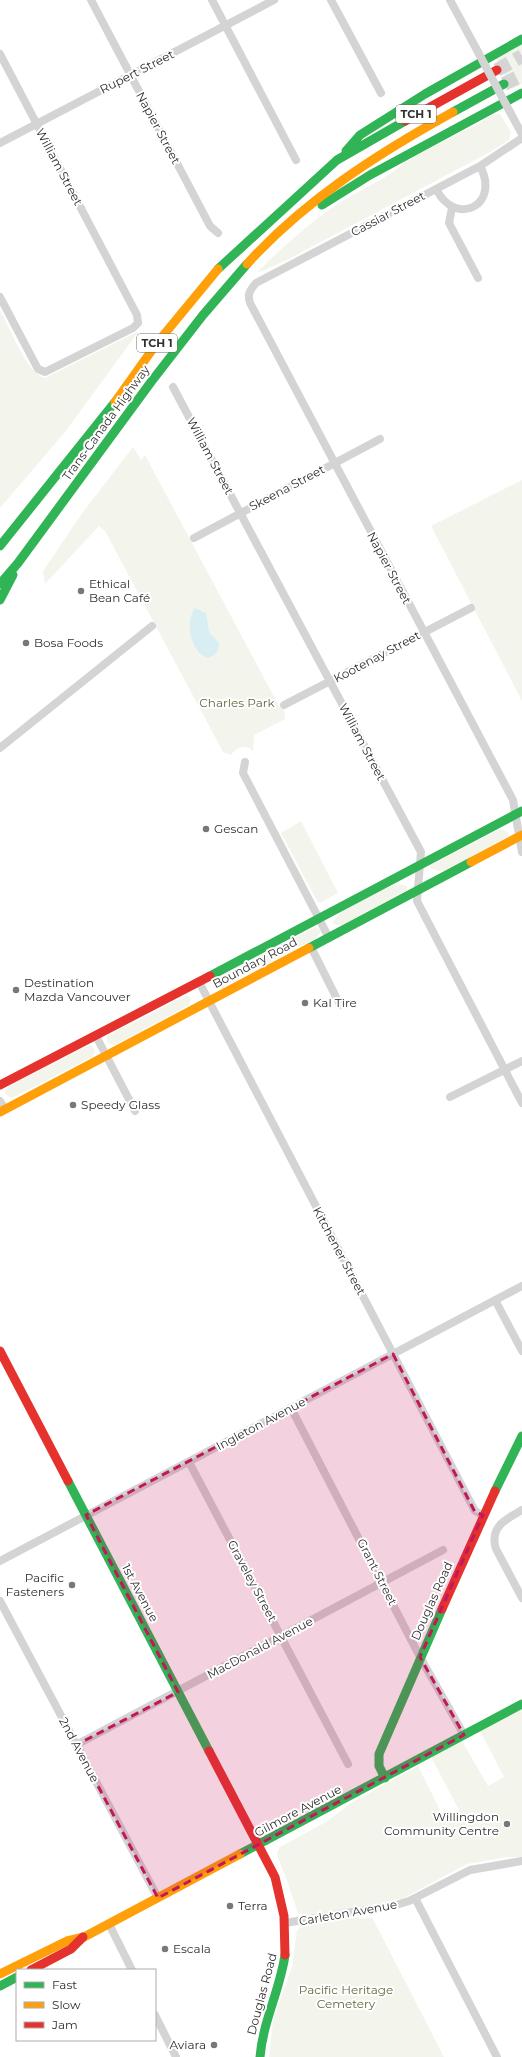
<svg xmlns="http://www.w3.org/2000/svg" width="522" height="2057" font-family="Montserrat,sans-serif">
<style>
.green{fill:#f3f5ec}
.water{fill:#d8eef2}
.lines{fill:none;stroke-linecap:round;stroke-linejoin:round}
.highway-tunnel{stroke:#d5d5d5;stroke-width:14;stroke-dasharray:14 7;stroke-linecap:butt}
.street{stroke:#d4d4d4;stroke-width:8}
.fast{stroke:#30b455;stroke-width:9}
.slow{stroke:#ff9f0a;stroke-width:9}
.jam{stroke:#e5322d;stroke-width:9}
.street-bridge{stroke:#d4d4d4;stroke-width:8}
.marked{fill:#c2185b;fill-opacity:0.2;stroke:#c2185b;stroke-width:3;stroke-dasharray:8 5;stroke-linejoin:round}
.poi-dot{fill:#787878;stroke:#fff;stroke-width:1.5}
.labels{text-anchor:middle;stroke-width:4;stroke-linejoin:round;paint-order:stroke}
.shield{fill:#fff;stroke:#6d6d6d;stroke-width:1}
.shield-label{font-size:11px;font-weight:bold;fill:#2f2f2f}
.street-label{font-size:12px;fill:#2f2f2f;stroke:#fff}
.poi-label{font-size:12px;fill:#2f2f2f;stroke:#fff;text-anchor:start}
.park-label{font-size:12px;fill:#5d6c3b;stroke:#fff}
</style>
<rect width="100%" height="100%" fill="#fff"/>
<!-- green -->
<path class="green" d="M 522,44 L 522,84 L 512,89 L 496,59 Z
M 498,113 L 499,115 L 500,114 L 511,132 L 509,140 L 490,152 L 285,261 L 262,271 L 257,272 C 283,247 310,222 339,203 C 362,188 386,180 406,161 Z
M 0,310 C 9,326 27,374 45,378 L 139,331 L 65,432 L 0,508 Z
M 133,447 L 141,460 L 145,455 L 279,706 L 284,710 L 285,719 L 254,735 L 253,751 C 245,744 237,747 231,755 L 223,752 L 105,531 L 99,526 L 45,584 L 43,571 L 83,512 Z
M 522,480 L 522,701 L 431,526 Z
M 301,821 L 338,893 L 320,903 L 317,901 L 281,833 Z
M 501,829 L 508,832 L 509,836 L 446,870 L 438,871 L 430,868 L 430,865 Z
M 399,884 L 407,886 L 407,890 L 342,925 L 336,925 L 333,923 C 336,910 386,887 399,884 Z
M 316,927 L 320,930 L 320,933 L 316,938 L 223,987 L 219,988 L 215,985 L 216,978 Z
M 187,995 L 191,999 L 189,1005 L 115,1045 L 112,1045 L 107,1042 L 107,1036 Z
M 89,1045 L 92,1046 L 95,1051 L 92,1057 L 16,1096 L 11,1098 L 5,1094 L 5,1091 L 9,1086 Z
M 522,1708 L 522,1857 L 508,1857 L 467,1864 L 402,1899 L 397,1899 L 358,1908 L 305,1915 L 298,1913 L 288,1883 L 278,1858 L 277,1853 L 280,1847 L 326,1822 L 351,1803 L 418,1766 L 444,1818 L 459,1810 L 431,1757 L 462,1741 L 488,1786 L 504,1777 L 480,1731 Z
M 357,1917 L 362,1919 L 372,1917 L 444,2057 L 269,2057 L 273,2020 L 292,1967 L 297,1930 L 304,1925 Z"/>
<!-- water -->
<path class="water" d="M 195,608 L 206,613 L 209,632 L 219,643 C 219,652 216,655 208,658 C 191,653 184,622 195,608 Z"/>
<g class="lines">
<!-- highway-tunnel -->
<path class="highway-tunnel" d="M 497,70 L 522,56
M 504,84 L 522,75"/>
<!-- street -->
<path class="street" d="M 91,0 L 210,226 L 218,233
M 212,0 L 296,160
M 331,0 L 381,93
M 450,0 L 478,52
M 0,54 L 137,315 L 138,323 L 133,328 L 45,372 L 38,369 L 0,297
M 510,112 L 522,134
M 522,138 L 480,166 L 256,283 C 250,290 247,294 250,303 L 513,800 L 522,852
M 0,143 L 274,0
M 436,189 C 456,228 501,205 480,166
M 452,208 L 449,223 L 478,278
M 173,387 L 421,852 L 417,901 L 522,1103
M 194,538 L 380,439
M 284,705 L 471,608
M 0,748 L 152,626
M 245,762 L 243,773 L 329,938
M 311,947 L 340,1005
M 199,982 L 475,1511 L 483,1515
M 96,1036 L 135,1111
M 450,1097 L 522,1061
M 0,1101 L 5,1109
M 495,1300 L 522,1351
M 291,1408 L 420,1657 L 464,1735
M 189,1462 L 348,1764
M 522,1510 C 506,1519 489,1527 496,1549 L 522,1598
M 0,1561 L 522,1286
M 0,1601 L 158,1898
M 76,1745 L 443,1550
M 415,1898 L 497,2057
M 285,1923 L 396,1905 L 409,1901 L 470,1870 L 522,1861
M 109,1924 L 132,1970
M 155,2015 L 176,2057"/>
<!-- fast -->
<path class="fast" d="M 453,112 L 504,84
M 346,151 L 360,135 L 425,94 L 522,39
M 322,205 L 370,175 L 522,93
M 218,269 L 337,160 L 405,121
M 0,546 L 115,402
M 0,584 L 18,563 L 151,382 L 203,315 L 247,264
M 0,600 L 13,575
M 309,948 L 471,862
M 210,976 L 522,811
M 68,1481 L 209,1751
M 495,1491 L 522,1436
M 385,1778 L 379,1766 L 379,1754 L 442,1609
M 240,1854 L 522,1704
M 0,1986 L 17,1977
M 260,2057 C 263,2021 280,1990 285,1955"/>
<!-- slow -->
<path class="slow" d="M 247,264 C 305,200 377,154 453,112
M 115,402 L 157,343 L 218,269
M 471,862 L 522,835
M 0,1112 L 309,948
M 0,1974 L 67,1941 L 84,1937 L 240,1854"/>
<!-- jam -->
<path class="jam" d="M 405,121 L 497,70
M 0,1085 L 210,976
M 0,1351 L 68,1481
M 442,1609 L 495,1491
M 209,1751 L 275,1877 L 284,1916 L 285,1955
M 31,1970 L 71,1949 L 83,1937"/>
<!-- street-bridge -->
<path class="street-bridge" d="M 478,52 L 510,112"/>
</g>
<!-- marked area -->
<path class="marked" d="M 393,1354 L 475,1512 L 483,1515 L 420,1657 L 464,1735 L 158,1898 L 76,1745 L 178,1692 L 86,1515 Z"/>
<!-- markers -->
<g class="poi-dot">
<circle cx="81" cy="591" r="4"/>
<circle cx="26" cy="643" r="4"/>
<circle cx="206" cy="829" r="4"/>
<circle cx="16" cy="990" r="4"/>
<circle cx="305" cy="1003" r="4"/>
<circle cx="73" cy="1105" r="4"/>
<circle cx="72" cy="1585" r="4"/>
<circle cx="507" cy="1824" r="4"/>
<circle cx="230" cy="1906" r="4"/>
<circle cx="165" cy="1949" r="4"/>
<circle cx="214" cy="2045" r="4"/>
</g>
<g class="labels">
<!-- shield labels -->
<g class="shield">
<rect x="396" y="105" width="40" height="18" rx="3"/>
<rect x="137" y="334" width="40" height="18" rx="3"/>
</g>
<g class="shield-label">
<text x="416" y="118">TCH 1</text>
<text x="157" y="347">TCH 1</text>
</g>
<!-- street labels -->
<g class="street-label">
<text transform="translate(137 72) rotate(-27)" y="4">Rupert Street</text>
<text transform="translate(158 128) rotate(62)" y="4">Napier Street</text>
<text transform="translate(59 167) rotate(62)" y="4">William Street</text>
<text transform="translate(388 214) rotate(-28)" y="4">Cassiar Street</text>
<text transform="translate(106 423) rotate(-54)" y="4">Trans-Canada Highway</text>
<text transform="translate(210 456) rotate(62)" y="4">William Street</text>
<text transform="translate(287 488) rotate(-28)" y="4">Skeena Street</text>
<text transform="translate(389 568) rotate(62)" y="4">Napier Street</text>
<text transform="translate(377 657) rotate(-28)" y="4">Kootenay Street</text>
<text transform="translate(362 742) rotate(62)" y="4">William Street</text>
<text transform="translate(255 963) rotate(-28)" y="4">Boundary Road</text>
<text transform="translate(339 1251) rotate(62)" y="4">Kitchener Street</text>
<text transform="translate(261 1424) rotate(-28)" y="4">Ingleton Avenue</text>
<text transform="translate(377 1572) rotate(63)" y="4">Grant Street</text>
<text transform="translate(252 1581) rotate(62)" y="4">Graveley Street</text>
<text transform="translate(140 1593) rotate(62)" y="4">1st Avenue</text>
<text transform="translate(432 1601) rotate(-66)" y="4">Douglas Road</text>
<text transform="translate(260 1648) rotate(-28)" y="4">MacDonald Avenue</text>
<text transform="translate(79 1750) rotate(62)" y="4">2nd Avenue</text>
<text transform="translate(298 1811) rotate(-28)" y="4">Gilmore Avenue</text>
<text transform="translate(348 1913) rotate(-10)" y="4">Carleton Avenue</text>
<text transform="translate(262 1994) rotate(-75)" y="4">Douglas Road</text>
</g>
<!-- poi labels -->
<g class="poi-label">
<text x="89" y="588">Ethical<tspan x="89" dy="14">Bean Café</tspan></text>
<text x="34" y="647">Bosa Foods</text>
<text x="214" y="833">Gescan</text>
<text x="24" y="987">Destination<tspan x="24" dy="14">Mazda Vancouver</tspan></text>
<text x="313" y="1007">Kal Tire</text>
<text x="81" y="1109">Speedy Glass</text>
<text x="64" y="1582" text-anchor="end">Pacific<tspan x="64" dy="14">Fasteners</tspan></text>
<text x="499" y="1821" text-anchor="end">Willingdon<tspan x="499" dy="14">Community Centre</tspan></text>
<text x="238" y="1910">Terra</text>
<text x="173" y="1953">Escala</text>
<text x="206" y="2049" text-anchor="end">Aviara</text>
</g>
<!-- park labels -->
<g class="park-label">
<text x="237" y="707">Charles Park</text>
<text x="346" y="1994">Pacific Heritage<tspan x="346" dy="14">Cemetery</tspan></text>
</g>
</g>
<!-- legend -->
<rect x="16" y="1969" width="140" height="72" fill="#ffffff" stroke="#acacac"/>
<rect x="24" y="1982" width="20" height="6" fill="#30b455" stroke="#acacac"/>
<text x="52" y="1989" font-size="12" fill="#2f2f2f">Fast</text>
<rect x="24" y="2002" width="20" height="6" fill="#ff9f0a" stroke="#acacac"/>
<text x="52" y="2009" font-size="12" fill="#2f2f2f">Slow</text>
<rect x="24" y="2022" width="20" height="6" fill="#e5322d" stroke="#acacac"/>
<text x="52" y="2029" font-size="12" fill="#2f2f2f">Jam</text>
</svg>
